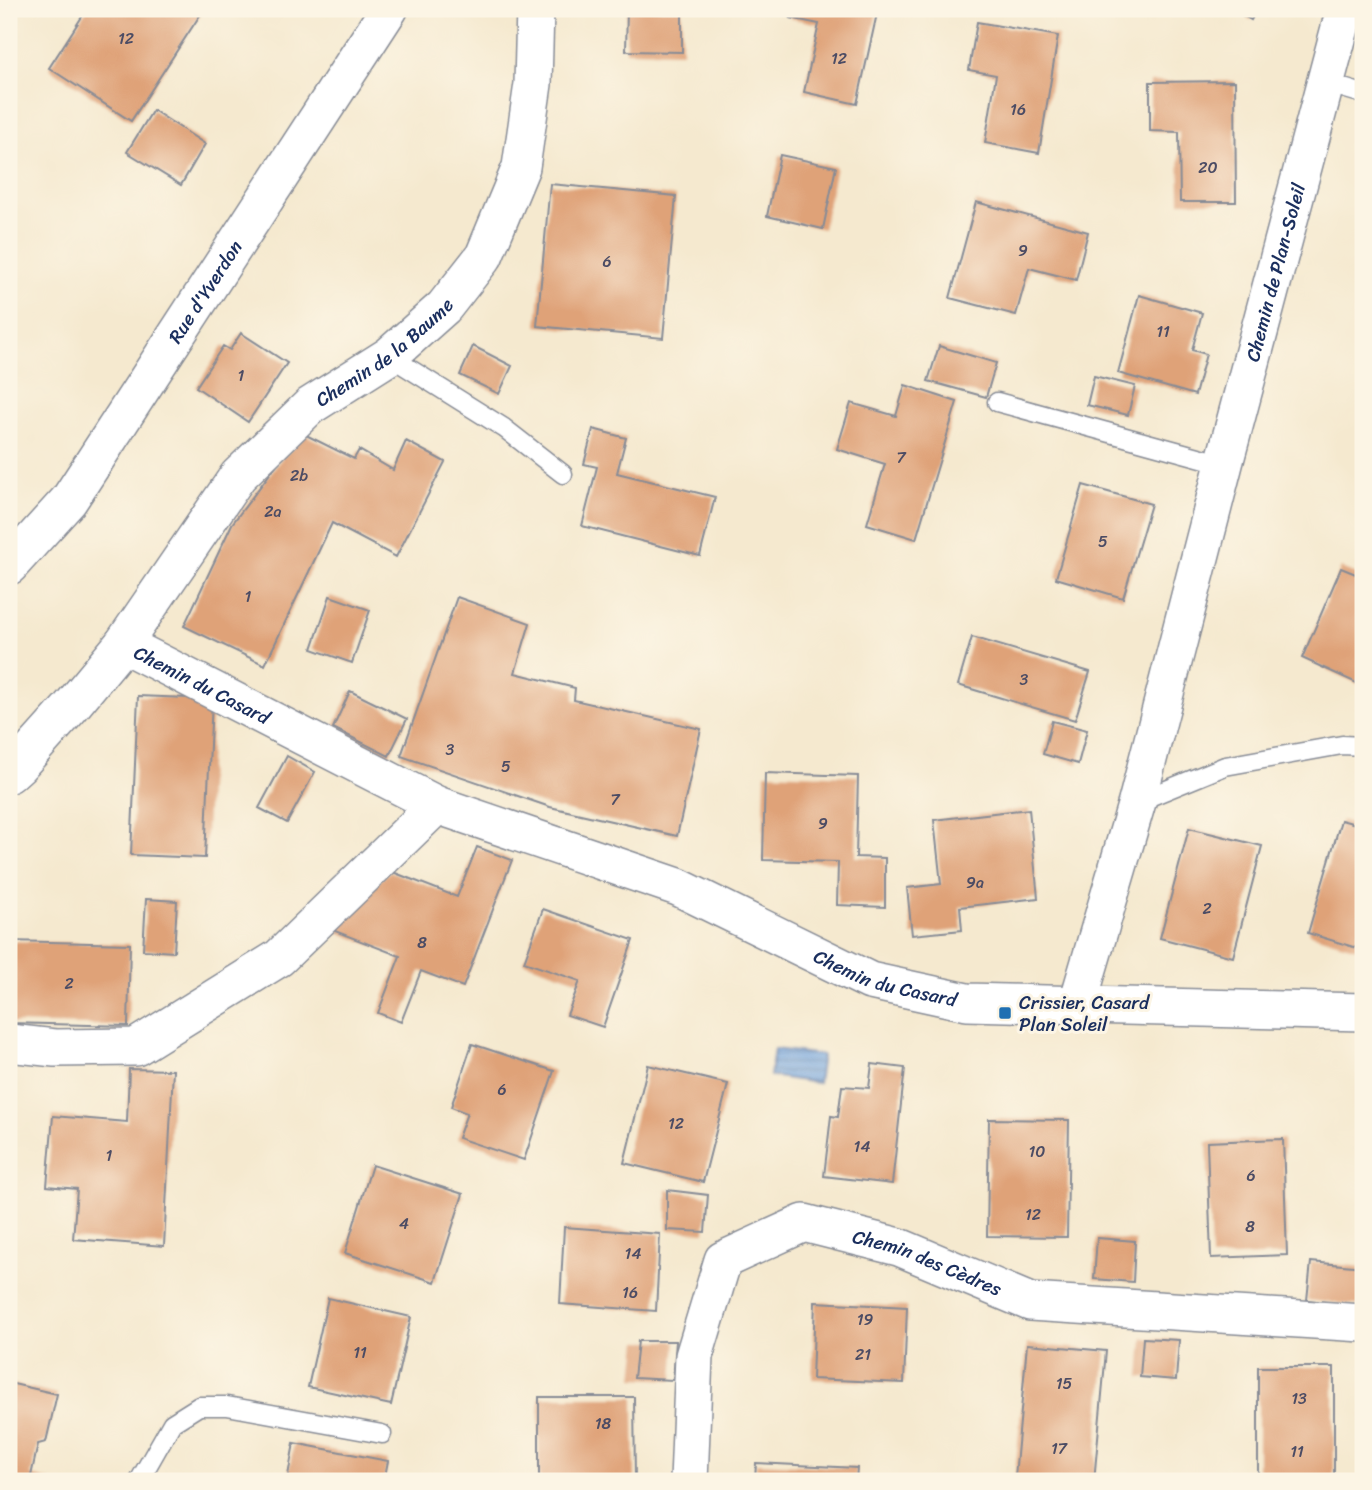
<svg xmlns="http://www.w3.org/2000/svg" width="1372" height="1490" font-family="Sriracha,sans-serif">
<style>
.water{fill:url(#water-rules);stroke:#476a9e;stroke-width:2}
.building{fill:#dfa278}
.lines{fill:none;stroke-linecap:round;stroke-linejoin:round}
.lane-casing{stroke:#888c96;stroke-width:21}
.street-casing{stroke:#888c96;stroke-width:40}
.lane{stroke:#fff;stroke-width:18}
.street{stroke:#fff;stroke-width:37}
.poi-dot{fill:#1f6fb2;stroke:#fcf5e5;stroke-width:2.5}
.labels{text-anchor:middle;stroke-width:6;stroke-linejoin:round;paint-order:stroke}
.number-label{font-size:16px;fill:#4c4c64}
.street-label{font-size:19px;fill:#1b2f5e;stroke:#fcf5e5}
.poi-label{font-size:19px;fill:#1b2f5e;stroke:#fcf5e5;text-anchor:start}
</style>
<defs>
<pattern id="water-rules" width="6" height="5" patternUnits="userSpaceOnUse" patternTransform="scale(1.75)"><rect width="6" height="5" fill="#73a4de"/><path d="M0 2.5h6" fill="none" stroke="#5e86b7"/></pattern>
</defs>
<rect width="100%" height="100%" fill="#fcf5e5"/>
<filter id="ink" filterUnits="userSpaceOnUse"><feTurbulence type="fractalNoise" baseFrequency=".0143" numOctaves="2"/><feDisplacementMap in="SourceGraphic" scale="14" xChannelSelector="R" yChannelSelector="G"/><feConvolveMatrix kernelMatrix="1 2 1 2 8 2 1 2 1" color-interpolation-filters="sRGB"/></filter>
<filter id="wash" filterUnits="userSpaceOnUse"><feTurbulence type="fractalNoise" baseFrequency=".00686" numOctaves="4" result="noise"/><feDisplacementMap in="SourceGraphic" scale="28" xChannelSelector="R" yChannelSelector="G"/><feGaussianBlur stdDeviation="1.57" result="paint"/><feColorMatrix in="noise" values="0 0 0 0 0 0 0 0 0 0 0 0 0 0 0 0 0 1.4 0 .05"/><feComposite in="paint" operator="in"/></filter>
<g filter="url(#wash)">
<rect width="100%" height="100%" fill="#f5e9cf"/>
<!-- water -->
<path class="water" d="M 774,1049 L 822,1055 L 818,1083 L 770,1076 Z"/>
<g id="blocks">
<!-- building -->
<path class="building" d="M 87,9 L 204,9 L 131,121 L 49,68 Z
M 627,9 L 682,9 L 682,52 L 626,51 Z
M 792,9 L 878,9 L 857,104 L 804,92 L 819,24 L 790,18 Z
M 1232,9 L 1257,9 L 1251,20 Z
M 977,22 L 1058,36 L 1039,153 L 985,143 L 996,75 L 969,70 Z
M 1235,81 L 1236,202 L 1180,202 L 1179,132 L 1150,131 L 1150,82 Z
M 153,110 L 205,144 L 181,185 L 127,152 Z
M 780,155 L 836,167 L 823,229 L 767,216 Z
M 550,184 L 676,196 L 663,338 L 537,326 Z
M 976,202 L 1088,232 L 1076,280 L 1029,268 L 1016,315 L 950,298 Z
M 1139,295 L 1202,313 L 1192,350 L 1206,354 L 1195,395 L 1118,373 Z
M 241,333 L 287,363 L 248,422 L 196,387 L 223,346 L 230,350 Z
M 473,346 L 512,366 L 499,394 L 460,375 Z
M 939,346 L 996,363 L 986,397 L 928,381 Z
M 1094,376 L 1135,386 L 1128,415 L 1087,405 Z
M 905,385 L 957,402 L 916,539 L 867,524 L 885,464 L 837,449 L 851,403 L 896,416 Z
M 593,429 L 626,438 L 617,473 L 715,497 L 700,556 L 582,526 L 597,467 L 584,464 Z
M 306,435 L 354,459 L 359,450 L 393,470 L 406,441 L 445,462 L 396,557 L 332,523 L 265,665 L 184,626 L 232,524 L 281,459 Z
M 1083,485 L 1151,504 L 1123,598 L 1056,578 Z
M 1341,568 L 1363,577 L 1363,686 L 1302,658 Z
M 330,596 L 370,610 L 352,663 L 312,649 Z
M 457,597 L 530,623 L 515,673 L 575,688 L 574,700 L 701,729 L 677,836 L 550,807 L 401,756 Z
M 972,637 L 1090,672 L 1075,720 L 958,685 Z
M 350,691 L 407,719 L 389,756 L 333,728 Z
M 138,696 L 212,699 L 205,858 L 131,855 Z
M 1052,721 L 1087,730 L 1078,764 L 1043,754 Z
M 287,756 L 315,772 L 287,823 L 259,808 Z
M 765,773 L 858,776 L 856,857 L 885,858 L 885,907 L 837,905 L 838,862 L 763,860 Z
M 1029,809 L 1038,898 L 960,907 L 962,930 L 912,935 L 907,888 L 941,884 L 934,820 Z
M 1341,820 L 1363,826 L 1363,950 L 1308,933 Z
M 1189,828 L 1262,846 L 1233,957 L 1160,938 Z
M 477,847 L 512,860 L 463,987 L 421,971 L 401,1022 L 378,1013 L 400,956 L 327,928 L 390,871 L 457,897 Z
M 146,899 L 177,901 L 174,952 L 143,950 Z
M 543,909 L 633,940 L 603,1027 L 567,1015 L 580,981 L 524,962 Z
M 9,941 L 130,944 L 128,1026 L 9,1023 Z
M 472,1044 L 554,1071 L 524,1160 L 458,1138 L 467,1113 L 451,1107 Z
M 872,1064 L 905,1068 L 892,1184 L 824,1176 L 831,1116 L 838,1117 L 842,1086 L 869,1088 Z
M 648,1065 L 728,1084 L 703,1182 L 624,1163 Z
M 129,1069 L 173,1070 L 164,1246 L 73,1239 L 77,1189 L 47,1186 L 53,1116 L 127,1122 Z
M 989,1119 L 1069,1120 L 1067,1237 L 987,1236 Z
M 1283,1139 L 1287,1255 L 1211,1258 L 1207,1142 Z
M 372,1165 L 463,1194 L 435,1282 L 345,1253 Z
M 667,1190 L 708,1195 L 705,1232 L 667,1230 Z
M 564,1227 L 660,1234 L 656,1311 L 560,1304 Z
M 1097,1238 L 1135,1241 L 1133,1282 L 1094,1279 Z
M 1311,1262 L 1363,1267 L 1363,1306 L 1307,1300 Z
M 328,1298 L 411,1317 L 391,1405 L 308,1387 Z
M 815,1302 L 907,1307 L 904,1383 L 812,1379 Z
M 1143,1338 L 1179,1340 L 1176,1380 L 1140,1377 Z
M 638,1341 L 676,1341 L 673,1380 L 634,1378 Z
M 1027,1344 L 1106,1351 L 1094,1481 L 1064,1481 L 1015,1477 Z
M 1258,1367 L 1334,1367 L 1334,1481 L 1258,1481 Z
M 9,1383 L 57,1394 L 46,1442 L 38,1444 L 31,1476 L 51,1481 L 9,1481 Z
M 539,1397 L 634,1397 L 635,1480 L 539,1480 Z
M 294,1443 L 388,1461 L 384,1481 L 287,1481 Z
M 756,1463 L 857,1468 L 856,1481 L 755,1481 Z"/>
</g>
</g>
<g filter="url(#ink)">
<use href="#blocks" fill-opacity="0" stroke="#888c96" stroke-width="2"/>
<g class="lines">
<defs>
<path id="lane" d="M 1326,83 L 1363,94
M 389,356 L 504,428 L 563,474
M 997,402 L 1224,464
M 1137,802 L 1225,766 L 1342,745 L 1363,746
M 139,1481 L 172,1423 L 199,1406 L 227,1406 L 382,1434"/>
<g id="street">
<path id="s1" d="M 9,566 L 69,500 L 389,9"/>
<path id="s2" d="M 123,644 L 238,476 L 310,406 L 389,356 L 444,307 L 484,256 L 521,167 L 533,84 L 535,9"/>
<path id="s3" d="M 9,774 L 19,765 L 70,708 L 123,644 L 437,805 L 678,887 L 870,981 L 967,1002 L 1363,1012"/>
<path id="s4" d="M 1077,1006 L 1137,802 L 1224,464 L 1345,9"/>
<path d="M 9,1043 L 55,1048 L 136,1047 L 279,958 L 437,805"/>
<path id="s5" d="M 689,1481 L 694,1356 L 723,1260 L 804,1223 L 899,1247 L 1030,1302 L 1363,1323"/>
</g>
</defs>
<!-- lane casing -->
<use href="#lane" class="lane-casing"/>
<!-- street casing -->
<use href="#street" class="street-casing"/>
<!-- lane -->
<use href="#lane" class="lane"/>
<!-- street -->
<use href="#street" class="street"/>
</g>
</g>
<!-- markers -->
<rect class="poi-dot" x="998" y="1006" width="14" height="14" rx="3.5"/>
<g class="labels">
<!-- number labels -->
<g class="number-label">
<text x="126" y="44">12</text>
<text x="839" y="64">12</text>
<text x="1018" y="115">16</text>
<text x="1208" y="173">20</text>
<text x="1023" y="256">9</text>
<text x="607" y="267">6</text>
<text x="1163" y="337">11</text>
<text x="241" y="381">1</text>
<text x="901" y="463">7</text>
<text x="299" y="481">2b</text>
<text x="273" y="517">2a</text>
<text x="1103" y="547">5</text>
<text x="248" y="602">1</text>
<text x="1024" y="685">3</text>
<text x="450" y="755">3</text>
<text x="506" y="772">5</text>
<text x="615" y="805">7</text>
<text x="823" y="829">9</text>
<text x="975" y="888">9a</text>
<text x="1207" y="914">2</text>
<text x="422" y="948">8</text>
<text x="69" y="989">2</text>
<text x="502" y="1095">6</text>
<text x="676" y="1129">12</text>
<text x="862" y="1152">14</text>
<text x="1037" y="1157">10</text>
<text x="109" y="1161">1</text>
<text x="1251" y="1181">6</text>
<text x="1033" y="1220">12</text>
<text x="404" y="1229">4</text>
<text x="1250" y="1232">8</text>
<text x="633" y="1259">14</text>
<text x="630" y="1298">16</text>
<text x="865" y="1325">19</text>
<text x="360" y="1358">11</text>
<text x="863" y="1360">21</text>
<text x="1064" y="1389">15</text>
<text x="1299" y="1404">13</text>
<text x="603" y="1429">18</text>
<text x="1059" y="1454">17</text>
<text x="1297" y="1457">11</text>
</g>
<!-- street labels -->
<g class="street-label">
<text dy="7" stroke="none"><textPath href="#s4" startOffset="760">Chemin de Plan-Soleil</textPath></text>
<text dy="7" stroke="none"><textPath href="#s1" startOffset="338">Rue d'Yverdon</textPath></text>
<text dy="7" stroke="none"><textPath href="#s2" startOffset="396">Chemin de la Baume</textPath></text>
<text dy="7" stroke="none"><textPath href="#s3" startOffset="262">Chemin du Casard</textPath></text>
<text dy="7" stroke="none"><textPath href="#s3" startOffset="1008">Chemin du Casard</textPath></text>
<text dy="7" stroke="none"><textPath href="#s5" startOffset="444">Chemin des Cèdres</textPath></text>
</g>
<!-- poi labels -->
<g class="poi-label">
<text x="1019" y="1009">Crissier, Casard<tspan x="1019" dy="22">Plan Soleil</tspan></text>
</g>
</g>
<!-- margin -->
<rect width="1372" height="1490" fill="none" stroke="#fcf5e5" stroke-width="35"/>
</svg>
